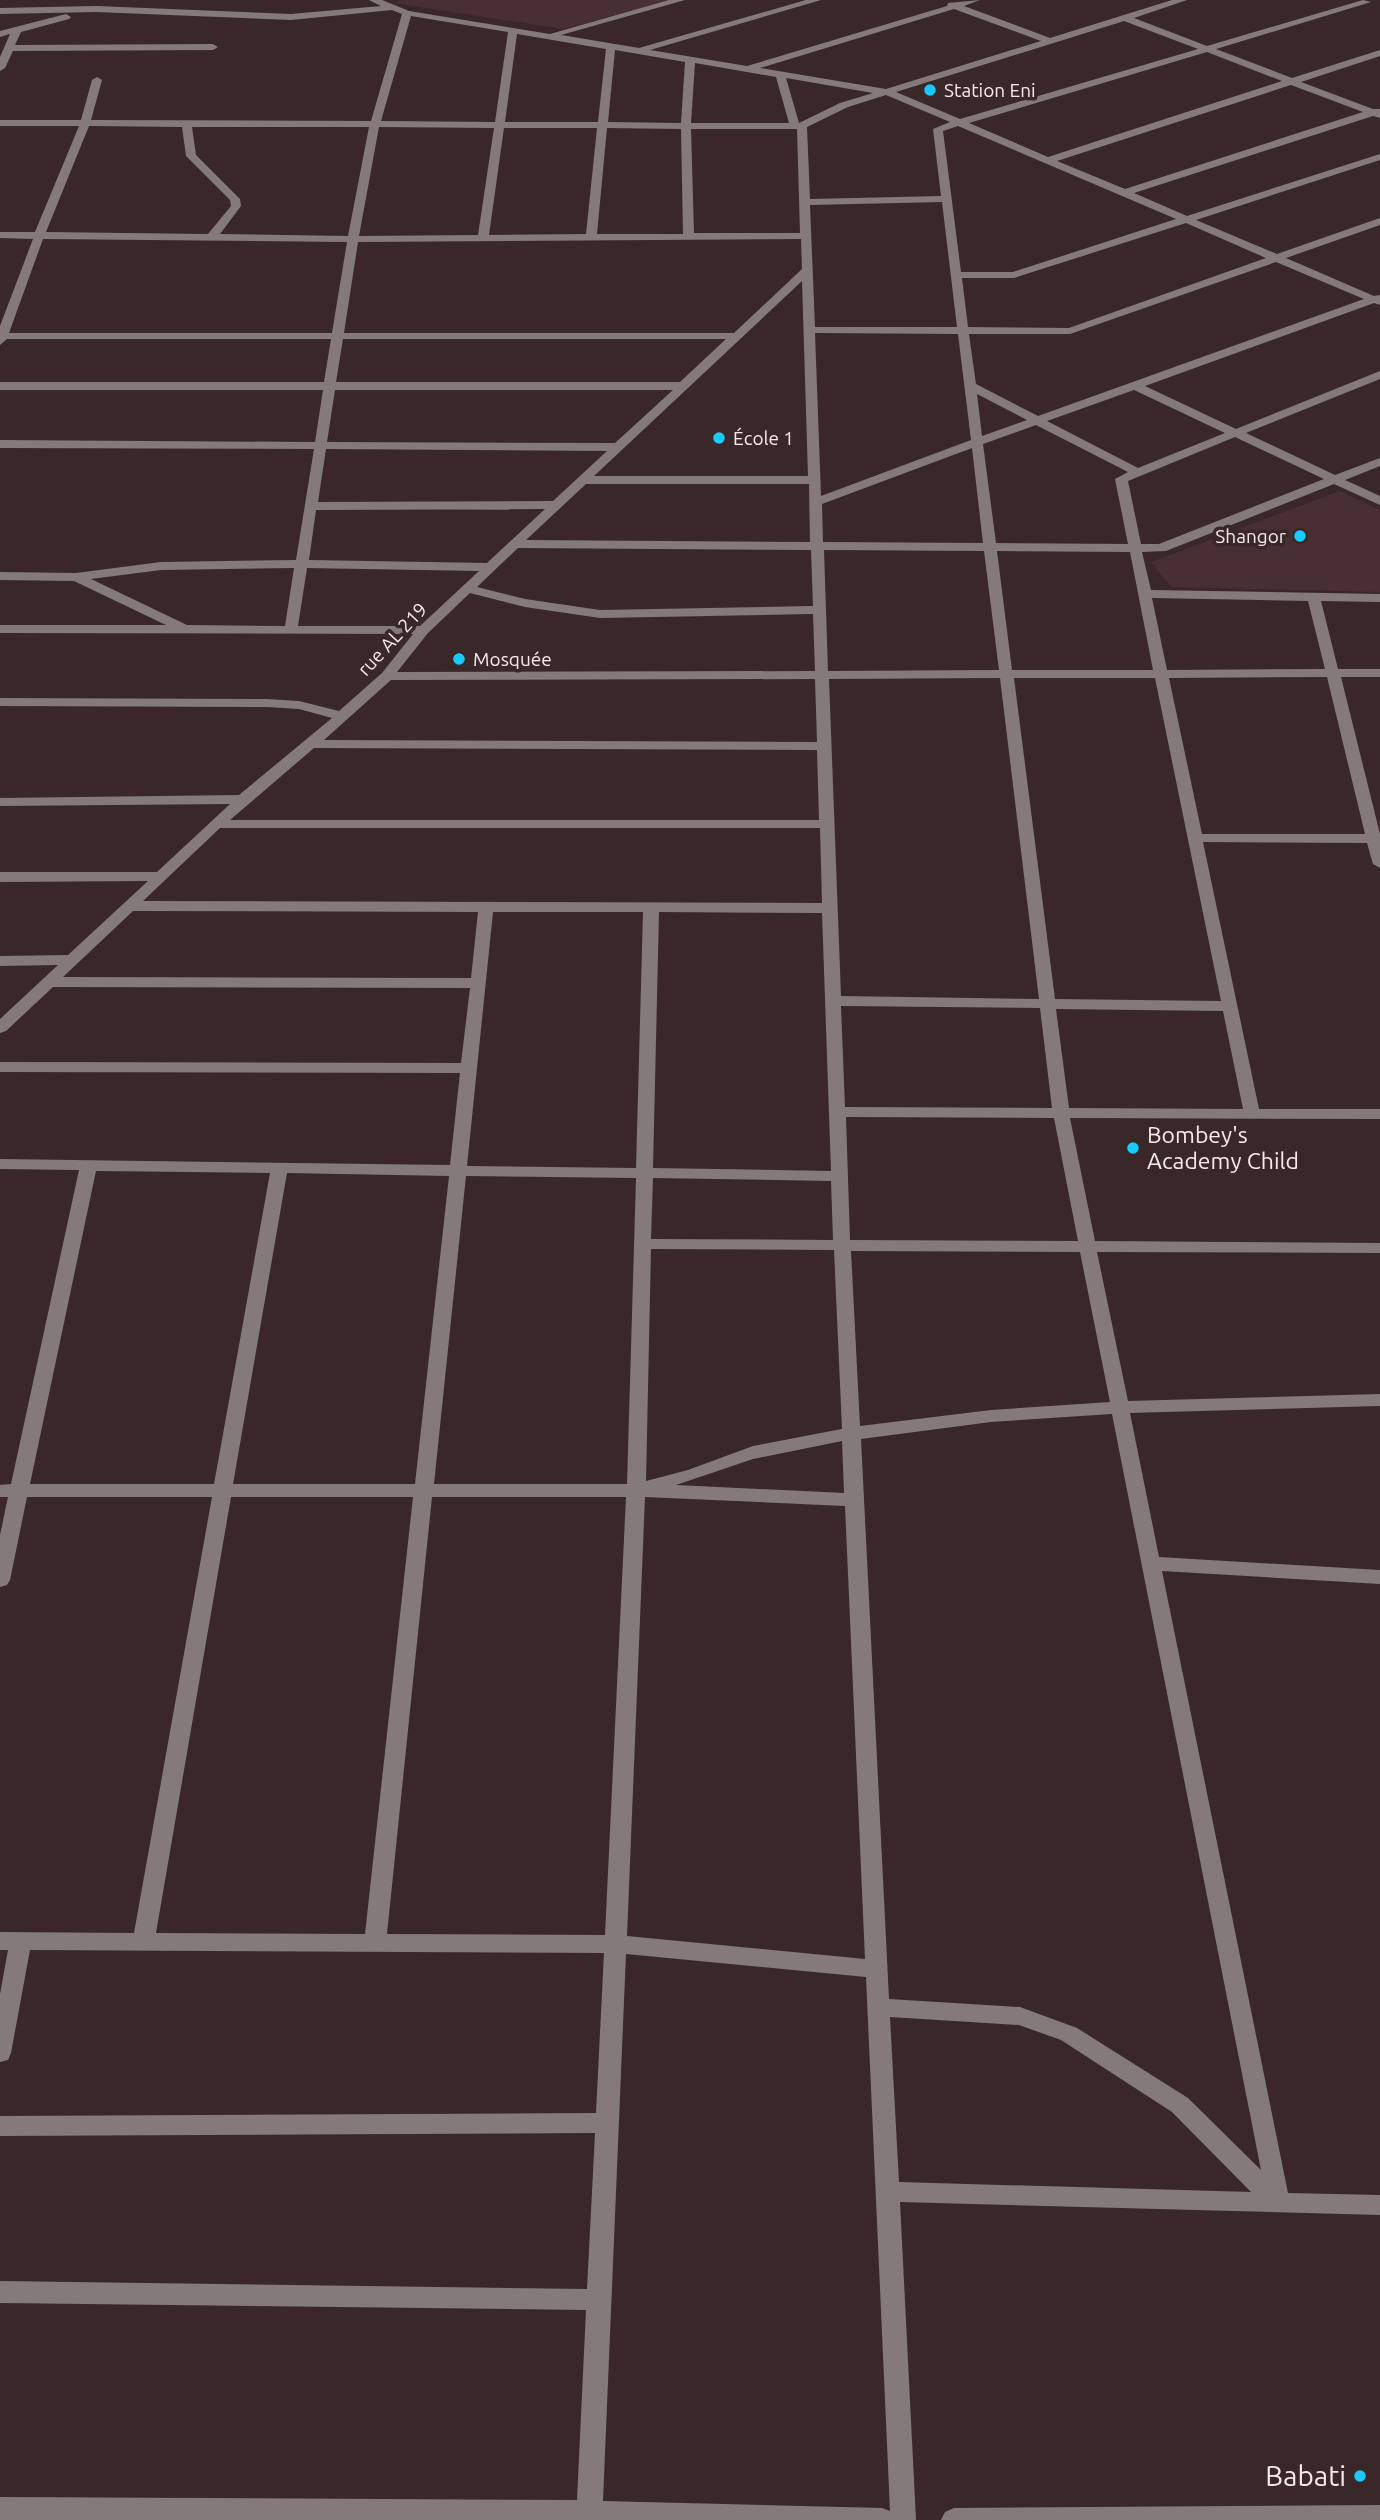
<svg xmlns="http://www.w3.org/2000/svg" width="1380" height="2520" font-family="Ubuntu,sans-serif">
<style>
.built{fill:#482f31}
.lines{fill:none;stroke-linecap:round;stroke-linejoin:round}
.minor{fill:#847a7a;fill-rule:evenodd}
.poi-dot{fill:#19cafc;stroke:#3a2829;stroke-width:2.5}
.labels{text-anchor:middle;stroke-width:7;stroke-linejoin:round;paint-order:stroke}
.far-poi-label{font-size:19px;fill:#f6eaea;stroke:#3a2829;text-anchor:start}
.far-street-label{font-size:19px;fill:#f6eaea;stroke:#3a2829}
.poi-label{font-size:23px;fill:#f6eaea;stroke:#3a2829;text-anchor:start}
.near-poi-label{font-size:28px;fill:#f6eaea;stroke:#3a2829;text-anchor:end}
</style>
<rect width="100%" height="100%" fill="#3a2829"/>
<!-- built -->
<path class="built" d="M 402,0 L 670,0 L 563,29 L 393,3 Z
M 1340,491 L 1380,510 L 1380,592 L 1171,587 L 1151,562 Z"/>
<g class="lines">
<!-- minor -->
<path class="minor" d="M 369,0 L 382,0 L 409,11 L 550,34 L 669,0 L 685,0 L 561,35 L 639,48 L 806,0 L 821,0 L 650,50 L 747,66 L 947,6 L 948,3 L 980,0 L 964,6 L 1050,38 L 1172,0 L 1187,0 L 1134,18 L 1207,46 L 1363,0 L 1371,2 L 1216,49 L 1292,78 L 1380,50 L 1380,56 L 1301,82 L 1373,109 L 1380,109 L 1380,118 L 1373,116 L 1134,193 L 1187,216 L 1380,154 L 1380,160 L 1196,220 L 1277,254 L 1380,218 L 1380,225 L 1286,258 L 1374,296 L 1380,295 L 1380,305 L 1374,303 L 1145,386 L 1236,429 L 1380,371 L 1380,379 L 1246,433 L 1335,475 L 1380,458 L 1380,466 L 1345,480 L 1380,496 L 1380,505 L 1334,484 L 1166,551 L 1142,552 L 1151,590 L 1380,594 L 1380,602 L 1321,601 L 1338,669 L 1380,669 L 1380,677 L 1341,677 L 1380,834 L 1380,868 L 1373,864 L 1367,843 L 1203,842 L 1259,1109 L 1380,1109 L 1380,1119 L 1070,1118 L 1095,1241 L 1380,1243 L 1380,1253 L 1097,1252 L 1128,1401 L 1380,1394 L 1380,1406 L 1130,1413 L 1159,1557 L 1380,1570 L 1380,1584 L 1162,1571 L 1288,2193 L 1380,2195 L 1380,2215 L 900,2202 L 916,2520 L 0,2520 L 0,2497 L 577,2500 L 586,2310 L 0,2303 L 0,2281 L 587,2289 L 595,2133 L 0,2136 L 0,2116 L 596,2113 L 604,1953 L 30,1950 L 11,2053 L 8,2060 L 0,2062 L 0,1994 L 8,1950 L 0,1950 L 0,1932 L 134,1933 L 212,1497 L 27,1497 L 10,1580 L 7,1585 L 0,1587 L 0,1535 L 8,1497 L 0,1497 L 0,1485 L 11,1484 L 79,1170 L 0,1169 L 0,1159 L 450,1165 L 460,1073 L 0,1072 L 0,1062 L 461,1063 L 470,988 L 53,987 L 6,1031 L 0,1033 L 0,1019 L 58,965 L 0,966 L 0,956 L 68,955 L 148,881 L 0,882 L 0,872 L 157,872 L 230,804 L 0,806 L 0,798 L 239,795 L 332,718 L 299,709 L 267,707 L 0,706 L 0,698 L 267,699 L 299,701 L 339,711 L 382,673 L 413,634 L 0,633 L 0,625 L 166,625 L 74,581 L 0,580 L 0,572 L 76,573 L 161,562 L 296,560 L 314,449 L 0,448 L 0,440 L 315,442 L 323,390 L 0,390 L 0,382 L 324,382 L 331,339 L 7,339 L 0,345 L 0,326 L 33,239 L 0,238 L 0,232 L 35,232 L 79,126 L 0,126 L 0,120 L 81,120 L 92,80 L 97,77 L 102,80 L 91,120 L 371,121 L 402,14 L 392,10 L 291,20 L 96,12 L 0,14 L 0,8 L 96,6 L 291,14 L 381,6 ZM 954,9 L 1041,41 L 886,89 L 760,68 ZM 411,16 L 508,32 L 495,122 L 381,121 ZM 1124,21 L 1198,49 L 960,119 L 896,92 ZM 517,34 L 606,49 L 598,122 L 505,122 ZM 615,50 L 685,62 L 681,123 L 608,122 ZM 1207,52 L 1282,81 L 1048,157 L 969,123 ZM 695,63 L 776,77 L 789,123 L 691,123 ZM 786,78 L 873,93 L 840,103 L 799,123 ZM 1291,85 L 1363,112 L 1125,189 L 1057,161 ZM 886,95 L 950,122 L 933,129 L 941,196 L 810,199 L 807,127 L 848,107 ZM 89,126 L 182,127 L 186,156 L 230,200 L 231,206 L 208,234 L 46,232 ZM 958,126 L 1176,219 L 1013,272 L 961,272 L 943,131 ZM 192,127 L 369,127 L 348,236 L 220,234 L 241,206 L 240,199 L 196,155 ZM 379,127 L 494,128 L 478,235 L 359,236 ZM 504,128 L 597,128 L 586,234 L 489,235 ZM 607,128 L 681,129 L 683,234 L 597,234 ZM 691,129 L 797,129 L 800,233 L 694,233 ZM 942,202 L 957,327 L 815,327 L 810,205 ZM 1186,223 L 1266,258 L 1069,328 L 968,327 L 962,278 L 1014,278 ZM 43,239 L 347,242 L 332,333 L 9,333 ZM 801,239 L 802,269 L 734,333 L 344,333 L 358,242 ZM 1276,262 L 1364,299 L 1038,416 L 976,384 L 969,334 L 1070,334 ZM 802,281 L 808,476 L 594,476 ZM 815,333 L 958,334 L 971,440 L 821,496 ZM 343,339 L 726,339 L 680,382 L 336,382 ZM 335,390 L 673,390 L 615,443 L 327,442 ZM 1134,390 L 1225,433 L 1138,468 L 1047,421 ZM 977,394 L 1027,420 L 982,436 ZM 1036,425 L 1128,472 L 1115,479 L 1128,544 L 996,543 L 983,444 ZM 1235,437 L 1324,479 L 1159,544 L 1141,544 L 1128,481 ZM 972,448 L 983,543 L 823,542 L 822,504 ZM 326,449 L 607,451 L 553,501 L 318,502 ZM 586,484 L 809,484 L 810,542 L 526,540 ZM 545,509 L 487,563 L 309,560 L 316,510 ZM 518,548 L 811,550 L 813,606 L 600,610 L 525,599 L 477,587 ZM 824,550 L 984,551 L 999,670 L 828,671 ZM 997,551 L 1130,552 L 1153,670 L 1012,670 ZM 294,568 L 285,626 L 187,625 L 91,579 L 161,570 ZM 307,568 L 479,571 L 420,626 L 298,626 ZM 470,593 L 525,607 L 600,618 L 813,614 L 815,671 L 397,672 L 428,633 ZM 1152,598 L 1308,601 L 1325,669 L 1167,670 ZM 1327,677 L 1365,834 L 1202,834 L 1169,678 ZM 1000,678 L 1039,999 L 841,996 L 829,679 ZM 1014,678 L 1155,678 L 1221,1001 L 1055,999 ZM 815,679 L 817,742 L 324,740 L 391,680 ZM 314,748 L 817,750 L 819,820 L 230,820 ZM 220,828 L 820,828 L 822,903 L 143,901 ZM 133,911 L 478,912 L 471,978 L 63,977 ZM 493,912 L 643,912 L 636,1168 L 467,1166 ZM 659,912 L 822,913 L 831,1171 L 653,1168 ZM 841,1006 L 1040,1008 L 1052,1108 L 845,1107 ZM 1056,1009 L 1223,1011 L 1243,1109 L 1069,1108 ZM 846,1117 L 1054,1118 L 1078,1241 L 850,1240 ZM 96,1171 L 270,1173 L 214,1484 L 30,1484 ZM 287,1173 L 449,1176 L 415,1484 L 233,1484 ZM 466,1176 L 636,1178 L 627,1484 L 434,1484 ZM 653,1178 L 831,1181 L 833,1240 L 651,1239 ZM 651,1249 L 834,1250 L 842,1429 L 753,1446 L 688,1470 L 646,1481 ZM 851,1251 L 1080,1252 L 1110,1402 L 991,1410 L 860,1426 ZM 1112,1414 L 1261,2170 L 1188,2098 L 1077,2028 L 1020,2007 L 889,1999 L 861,1439 L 991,1422 ZM 842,1441 L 844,1493 L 676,1485 L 753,1459 ZM 231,1497 L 413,1497 L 365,1934 L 156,1933 ZM 432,1497 L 626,1497 L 605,1935 L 387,1934 ZM 645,1497 L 845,1506 L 865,1959 L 627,1936 ZM 626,1954 L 866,1977 L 890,2511 L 882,2508 L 603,2501 ZM 890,2017 L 1019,2025 L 1061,2040 L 1172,2112 L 1251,2192 L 899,2182 Z
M 66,14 L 71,17 L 69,19 L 21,32 L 15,45 L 213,44 L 218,47 L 213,50 L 13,51 L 5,68 L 0,71 L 0,57 L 10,34 L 0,37 L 0,31 Z
M 1380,2505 L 1380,2520 L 941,2520 L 945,2512 L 954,2508 Z"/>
</g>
<!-- markers -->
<g class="poi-dot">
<circle cx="930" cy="90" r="7"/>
<circle cx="719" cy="438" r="7"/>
<circle cx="1300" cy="536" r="7"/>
<circle cx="459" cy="659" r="7"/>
<circle cx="1133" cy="1148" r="7"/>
<circle cx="1360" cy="2476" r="7"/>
</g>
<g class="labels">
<!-- far-poi labels -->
<g class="far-poi-label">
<text x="944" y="97">Station Eni</text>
<text x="733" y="445">École 1</text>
<text x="1286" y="543" text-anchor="end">Shangor</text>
<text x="473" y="666">Mosquée</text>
</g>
<!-- far-street labels -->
<g class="far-street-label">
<text transform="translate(392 639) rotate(-47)" y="7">rue AL 219</text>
</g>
<!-- poi labels -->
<g class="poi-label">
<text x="1147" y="1143">Bombey's<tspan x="1147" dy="26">Academy Child</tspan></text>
</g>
<!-- near-poi labels -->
<g class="near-poi-label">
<text x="1346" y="2486">Babati</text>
</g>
</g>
</svg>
